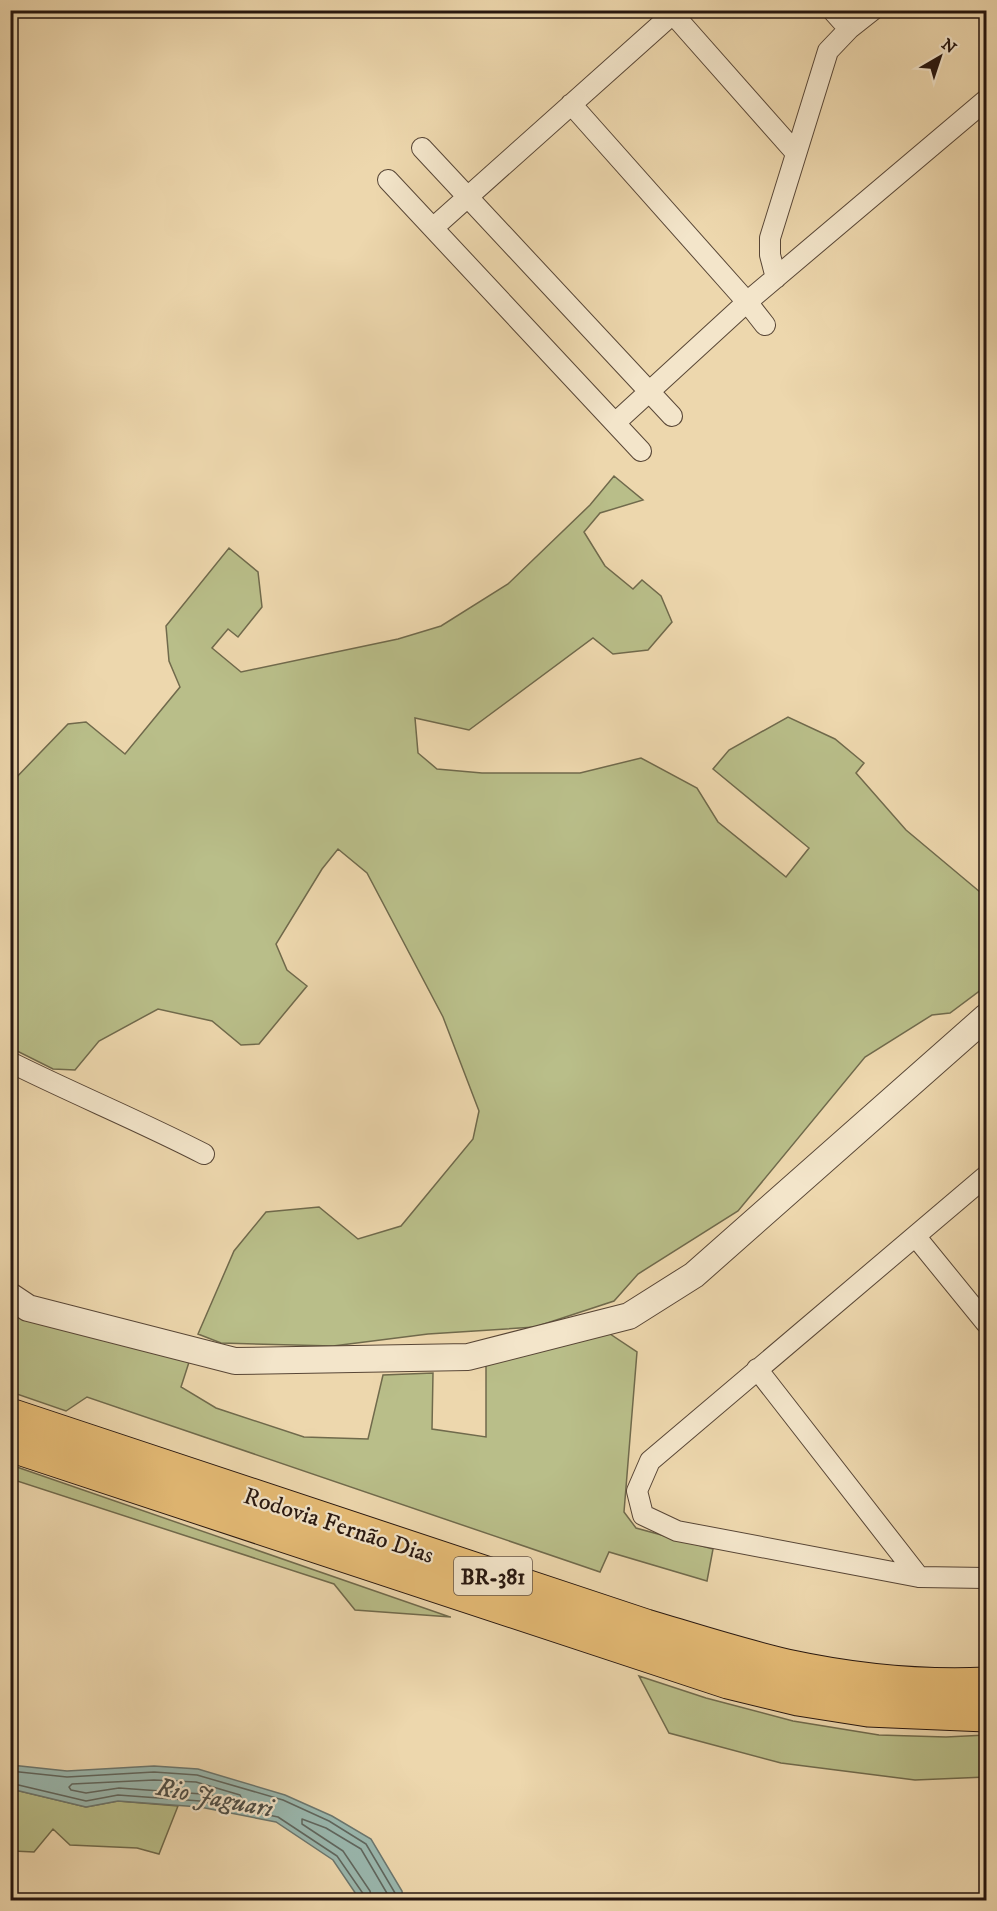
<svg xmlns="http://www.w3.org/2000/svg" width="997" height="1911" font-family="'IM FELL DW Pica',serif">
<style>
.green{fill:#b9be89;stroke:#706a4c;stroke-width:1.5}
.water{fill:#9ab8af;stroke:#6c776f;stroke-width:1.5}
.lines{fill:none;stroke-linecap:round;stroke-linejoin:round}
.shore{stroke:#60675f;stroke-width:1.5}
.minor-casing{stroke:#584636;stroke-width:22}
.tertiary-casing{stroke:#584636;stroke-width:28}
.motorway-casing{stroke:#26160f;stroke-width:35}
.minor{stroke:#f3e5ca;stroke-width:20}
.tertiary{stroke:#f3e5ca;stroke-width:26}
.motorway{stroke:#e6bc76;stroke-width:33}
.labels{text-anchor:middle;stroke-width:4.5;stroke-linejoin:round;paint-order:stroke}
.shield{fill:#f3e5ca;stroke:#645447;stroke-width:1.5}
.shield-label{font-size:22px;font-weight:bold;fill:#26160f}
.street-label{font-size:24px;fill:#26160f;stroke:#f3e5ca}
.water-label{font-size:26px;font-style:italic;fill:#4f4f47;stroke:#f3e5ca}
</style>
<rect width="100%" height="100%" fill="#edd7ad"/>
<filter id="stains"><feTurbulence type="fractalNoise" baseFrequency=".00333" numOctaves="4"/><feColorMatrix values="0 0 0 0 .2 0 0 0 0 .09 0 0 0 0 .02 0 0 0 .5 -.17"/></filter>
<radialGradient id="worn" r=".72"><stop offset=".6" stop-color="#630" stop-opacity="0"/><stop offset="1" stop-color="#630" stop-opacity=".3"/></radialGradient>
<!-- green -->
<path class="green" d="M 614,476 L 643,500 L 600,513 L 584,532 L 605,566 L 633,589 L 642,580 L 661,596 L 672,622 L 648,650 L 613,654 L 593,638 L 469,730 L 415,718 L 418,753 L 437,769 L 482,773 L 580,773 L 641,758 L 697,788 L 718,822 L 786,877 L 809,848 L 713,769 L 729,750 L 788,717 L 835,739 L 864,763 L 856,773 L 906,830 L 986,897 L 986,986 L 950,1013 L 932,1015 L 865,1057 L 738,1211 L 638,1274 L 614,1301 L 535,1327 L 428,1334 L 333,1346 L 221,1343 L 198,1334 L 234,1251 L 266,1212 L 319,1207 L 358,1239 L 401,1226 L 473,1139 L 479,1111 L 443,1017 L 367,873 L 338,849 L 322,869 L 276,944 L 287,970 L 307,986 L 259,1044 L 241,1045 L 212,1021 L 158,1009 L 99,1041 L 75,1070 L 53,1069 L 11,1048 L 10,784 L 68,724 L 86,722 L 125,754 L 180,687 L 169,661 L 166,626 L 229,548 L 258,572 L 262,607 L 238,637 L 228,629 L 212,648 L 241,672 L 398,639 L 441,626 L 508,584 L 590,505 Z
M 10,1304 L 191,1356 L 181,1387 L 216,1408 L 304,1437 L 368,1439 L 383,1375 L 433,1373 L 432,1429 L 486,1437 L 486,1365 L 607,1332 L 637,1352 L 624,1512 L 636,1528 L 713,1549 L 707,1581 L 609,1552 L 600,1572 L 87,1397 L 66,1411 L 11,1392 Z
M 11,1465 L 450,1617 L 451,1617 L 355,1610 L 334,1584 L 11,1479 Z
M 639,1676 L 706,1698 L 793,1721 L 879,1735 L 946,1737 L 986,1735 L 986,1777 L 915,1780 L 781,1763 L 669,1733 Z
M 11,1789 L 86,1807 L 118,1801 L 178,1806 L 159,1854 L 137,1848 L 70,1845 L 53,1829 L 34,1852 L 13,1851 L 11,1850 Z"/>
<!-- water -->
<path class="water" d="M 11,1765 L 67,1771 L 154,1766 L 198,1769 L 285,1795 L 332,1816 L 371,1839 L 402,1891 L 403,1900 L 360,1900 L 333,1860 L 276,1822 L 200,1807 L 118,1801 L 86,1807 L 11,1789 Z"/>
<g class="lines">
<!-- shore -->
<path class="shore" d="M 10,1771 L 67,1777 L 154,1772 L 197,1775 L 283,1800 L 329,1821 L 366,1844 L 395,1893 L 397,1900
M 154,1780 L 196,1782 L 240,1795 L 242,1799 L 239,1801 L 202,1794 L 119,1788 L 86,1793 L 71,1790 L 69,1787 L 72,1784 Z
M 10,1783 L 86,1801 L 118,1795 L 200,1801 L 278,1817 L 337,1856 L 364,1895 L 364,1900
M 372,1900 L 370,1891 L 343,1851 L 302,1824 L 302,1819 L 326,1828 L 361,1849 L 388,1895 L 389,1900"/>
<defs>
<path id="minor" d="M 832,10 L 849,29
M 673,14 L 796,153
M 571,104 L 747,302 L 765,325
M 422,148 L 672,416
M 388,180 L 641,451
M 433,228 L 677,10
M 776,278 L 770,255 L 770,238 L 828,51 L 849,29 L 873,10
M 615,423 L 747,302 L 986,100
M 10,1062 C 74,1094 140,1121 204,1154
M 986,1176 L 650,1461 L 637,1491 L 643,1515 L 677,1531 L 919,1577 L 986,1578
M 916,1237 L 986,1323
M 757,1369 L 919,1577"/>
<path id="tertiary" d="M 10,1296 L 28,1308 L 235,1361 L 468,1357 L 629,1316 L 694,1275 L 986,1017"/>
<path id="motorway" d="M 10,1415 L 646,1626 C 693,1640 739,1655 787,1666 C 852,1680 920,1687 986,1684
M 10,1445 L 728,1682 L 798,1699 L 868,1710 L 986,1715"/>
</defs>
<!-- minor casing -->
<use href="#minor" class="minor-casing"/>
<!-- tertiary casing -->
<use href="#tertiary" class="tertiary-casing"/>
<!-- motorway casing -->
<use href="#motorway" class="motorway-casing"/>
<!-- minor -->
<use href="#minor" class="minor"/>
<!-- tertiary -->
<use href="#tertiary" class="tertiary"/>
<!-- motorway -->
<use href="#motorway" class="motorway"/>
</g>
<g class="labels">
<!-- shield labels -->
<rect class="shield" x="454" y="1557" width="78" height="38" rx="4.5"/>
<g class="shield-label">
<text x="493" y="1584">BR-381</text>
</g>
<!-- street labels -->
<g class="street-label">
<text transform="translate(339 1525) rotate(18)" y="8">Rodovia Fernão Dias</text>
</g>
<!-- water labels -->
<g class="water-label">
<text transform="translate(215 1797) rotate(11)" y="9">Rio Jaguari</text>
</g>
</g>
<!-- margin -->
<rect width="997" height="1911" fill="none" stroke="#edd7ad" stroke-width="36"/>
<rect x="12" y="12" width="973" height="1887" fill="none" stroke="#26160f" stroke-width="3"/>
<rect x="18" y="18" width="961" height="1875" fill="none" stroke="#26160f" stroke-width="1.5"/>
<!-- north arrow -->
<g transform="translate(940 57) rotate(39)" stroke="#f3e5ca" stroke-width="4.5" paint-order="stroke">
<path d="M0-4.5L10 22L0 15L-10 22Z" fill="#26160f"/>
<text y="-9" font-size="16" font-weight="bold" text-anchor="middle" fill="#26160f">N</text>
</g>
<rect width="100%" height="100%" filter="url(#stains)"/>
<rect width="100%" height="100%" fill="url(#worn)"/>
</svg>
